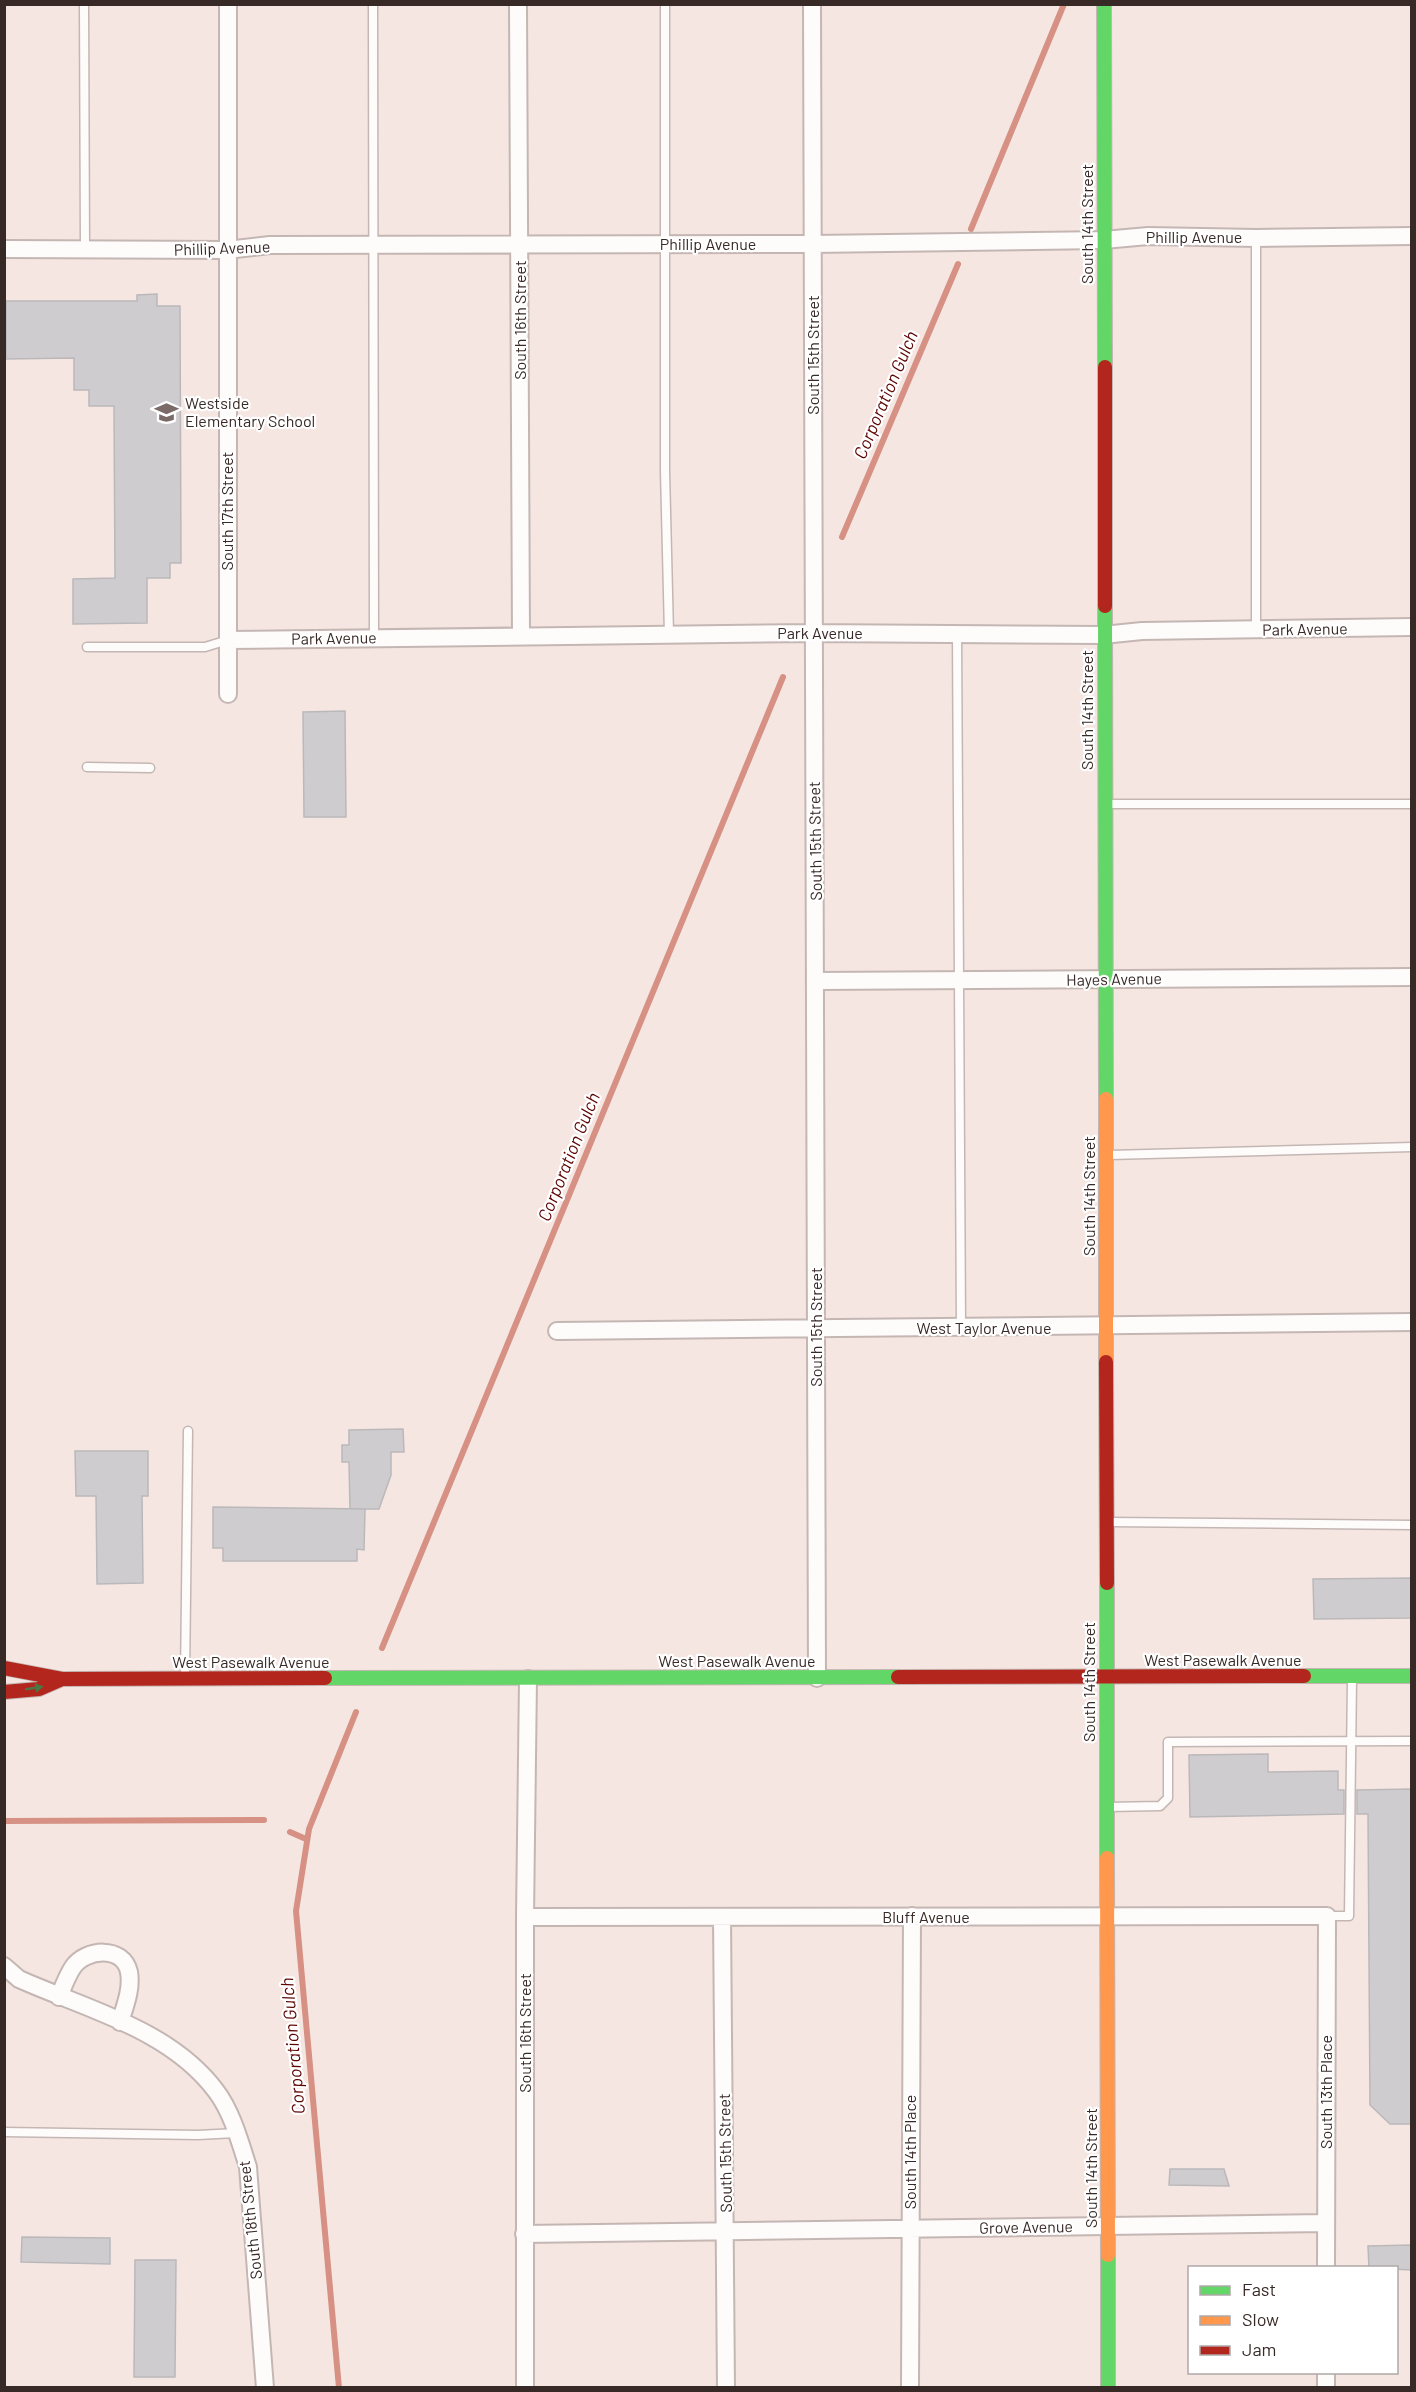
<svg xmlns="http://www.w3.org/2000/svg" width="1416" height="2392" font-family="Barlow,sans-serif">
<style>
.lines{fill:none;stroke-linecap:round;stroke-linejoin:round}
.stream{stroke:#d69184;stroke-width:6}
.building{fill:#cfcccf;stroke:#bbb8ba;stroke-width:1.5}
.lane-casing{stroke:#c4b7b3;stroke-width:11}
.street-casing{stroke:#c4b7b3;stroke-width:20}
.fast-casing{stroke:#c4b7b3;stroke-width:16}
.slow-casing{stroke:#c4b7b3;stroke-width:16}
.jam-casing{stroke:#c4b7b3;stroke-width:16}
.lane{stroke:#fefbfb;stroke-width:8}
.street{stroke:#fefbfb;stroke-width:16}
.fast{stroke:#63d668;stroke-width:14}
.slow{stroke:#ff974d;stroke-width:14}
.jam{stroke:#b3261e;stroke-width:14}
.oneway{fill:#4b7744}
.labels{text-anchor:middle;stroke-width:4.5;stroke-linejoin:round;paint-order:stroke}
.street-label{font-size:16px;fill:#372926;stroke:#fff}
.poi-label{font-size:16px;fill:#372926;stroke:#fff;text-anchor:start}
.water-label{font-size:18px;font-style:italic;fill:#5c0300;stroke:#fff}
</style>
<rect width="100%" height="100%" fill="#f6e6e2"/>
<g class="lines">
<!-- stream -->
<path class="stream" d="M 971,229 L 1064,4
M 842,537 L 958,264
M 382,1648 L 783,677
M 4,1821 L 264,1820
M 290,1832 L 306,1839
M 339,2388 L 296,1911 L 309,1829 L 356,1712"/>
</g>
<!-- building -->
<path class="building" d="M 157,294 L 157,306 L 180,306 L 181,563 L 170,563 L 170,578 L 147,578 L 147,623 L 73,624 L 73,579 L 115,578 L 114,406 L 89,406 L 89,390 L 74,390 L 74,358 L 6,359 L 6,301 L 137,301 L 137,295 Z
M 345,711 L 346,817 L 304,817 L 303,712 Z
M 403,1429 L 404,1452 L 391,1452 L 391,1475 L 379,1509 L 350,1509 L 349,1462 L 342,1462 L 342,1445 L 349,1445 L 349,1430 Z
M 75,1451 L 148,1451 L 148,1496 L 142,1496 L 143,1583 L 97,1584 L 96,1496 L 76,1496 Z
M 213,1507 L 365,1509 L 364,1550 L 357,1549 L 357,1561 L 223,1561 L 223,1548 L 213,1548 Z
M 1412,1578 L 1412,1618 L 1314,1619 L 1313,1579 Z
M 1268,1754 L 1268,1772 L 1338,1771 L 1338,1790 L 1344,1790 L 1344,1814 L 1190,1817 L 1189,1755 Z
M 1412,1789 L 1412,2124 L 1390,2124 L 1370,2105 L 1368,1814 L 1357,1814 L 1357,1790 Z
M 1170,2169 L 1224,2169 L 1229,2186 L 1169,2185 Z
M 22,2237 L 110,2238 L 110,2264 L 21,2262 Z
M 1412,2245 L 1412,2270 L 1369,2268 L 1368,2246 Z
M 135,2260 L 176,2260 L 175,2377 L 134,2377 Z"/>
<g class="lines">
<defs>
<path id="lane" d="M 84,4 L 85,250
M 373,4 L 374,638
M 665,4 L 665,471 L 669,634
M 1256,630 L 1256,238
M 957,634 L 961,1328
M 87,647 L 205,647 L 228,640
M 87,767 L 150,768
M 1107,804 L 1412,804
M 1109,1155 L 1412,1147
M 1109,1522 L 1412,1525
M 185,1678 L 188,1431
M 1108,1807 L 1160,1806 L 1168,1798 L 1168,1742 L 1412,1741
M 1327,1916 L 1349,1916 L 1352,1679
M 4,2132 L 198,2135 L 236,2133"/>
<path id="street" d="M 228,4 L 228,694
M 518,4 L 521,635
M 812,4 L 817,1678
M 4,249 L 227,250 L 270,245 L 813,244 L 1104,240 L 1148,236 L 1256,238 L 1412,236
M 228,640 L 813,633 L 1103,635 L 1142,631 L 1412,627
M 816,981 L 1412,977
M 557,1331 L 1412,1322
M 525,1917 L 1327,1916 L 1326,2268
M 722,1918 L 726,2388
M 4,1966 L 19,1979 C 86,2009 170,2029 216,2091 C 232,2112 240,2142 248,2167 L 265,2388
M 59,1997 C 63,1987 67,1976 73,1967 C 85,1949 123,1945 129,1972 C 132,1989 125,2006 120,2022
M 524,2234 L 1326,2223
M 1326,2372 L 1326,2388
M 525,2388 L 525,1917 L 528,1679
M 910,2388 L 912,1916"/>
<path id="fast" d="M 1104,4 L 1105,367
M 1105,606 L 1106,1099
M 1107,1583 L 1107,1858
M 1304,1676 L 1412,1676
M 325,1678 L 898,1677
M 1108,2255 L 1108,2388"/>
<path id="slow" d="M 1106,1099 L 1106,1362
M 1107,1858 L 1108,2255"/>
<path id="jam" d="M 1105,367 L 1105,606
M 1106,1362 L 1107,1583
M 4,1668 L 62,1679 L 325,1678
M 898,1677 L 1304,1676
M 4,1692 L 39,1689 L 62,1679"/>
</defs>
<!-- lane casing -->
<use href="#lane" class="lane-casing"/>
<!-- street casing -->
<use href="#street" class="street-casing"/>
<!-- fast casing -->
<use href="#fast" class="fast-casing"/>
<!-- slow casing -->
<use href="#slow" class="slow-casing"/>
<!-- jam casing -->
<use href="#jam" class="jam-casing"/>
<!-- lane -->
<use href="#lane" class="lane"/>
<!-- street -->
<use href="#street" class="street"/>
<!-- fast -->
<use href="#fast" class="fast"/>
<!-- slow -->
<use href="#slow" class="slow"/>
<!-- jam -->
<use href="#jam" class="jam"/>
</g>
<!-- one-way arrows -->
<defs><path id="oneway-solid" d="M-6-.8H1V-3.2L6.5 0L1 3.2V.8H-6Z" transform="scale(1.5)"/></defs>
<use class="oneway" href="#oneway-solid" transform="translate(34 1688) rotate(-9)"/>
<!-- icons -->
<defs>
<symbol id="school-bare" viewBox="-9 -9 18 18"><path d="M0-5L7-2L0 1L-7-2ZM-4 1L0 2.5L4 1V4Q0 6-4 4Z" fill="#7a6b68" stroke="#fff" stroke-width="2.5" paint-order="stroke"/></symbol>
</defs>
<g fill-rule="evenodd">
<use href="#school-bare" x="150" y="396" width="33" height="33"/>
</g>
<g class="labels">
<!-- street labels -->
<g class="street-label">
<text transform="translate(1087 224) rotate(-90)" y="6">South 14th Street</text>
<text x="1194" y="243">Phillip Avenue</text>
<text x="708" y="250">Phillip Avenue</text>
<text transform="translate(222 248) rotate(-2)" y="6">Phillip Avenue</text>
<text transform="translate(520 320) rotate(-90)" y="6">South 16th Street</text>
<text transform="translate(813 355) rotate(-90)" y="6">South 15th Street</text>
<text transform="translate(227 511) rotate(-90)" y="6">South 17th Street</text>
<text transform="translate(1305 629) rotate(-1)" y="6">Park Avenue</text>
<text x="820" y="639">Park Avenue</text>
<text transform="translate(334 638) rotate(-1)" y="6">Park Avenue</text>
<text transform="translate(1087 710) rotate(-90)" y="6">South 14th Street</text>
<text transform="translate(815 841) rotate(-91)" y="6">South 15th Street</text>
<text transform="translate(1114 979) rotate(-1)" y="6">Hayes Avenue</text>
<text transform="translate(1089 1196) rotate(-90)" y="6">South 14th Street</text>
<text transform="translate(816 1327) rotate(-90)" y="6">South 15th Street</text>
<text x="984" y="1334">West Taylor Avenue</text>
<text x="1223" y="1666">West Pasewalk Avenue</text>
<text x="737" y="1667">West Pasewalk Avenue</text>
<text x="251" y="1668">West Pasewalk Avenue</text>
<text transform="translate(1089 1682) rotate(-90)" y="6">South 14th Street</text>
<text x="926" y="1923">Bluff Avenue</text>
<text transform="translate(525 2033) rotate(-90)" y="6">South 16th Street</text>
<text transform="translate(1326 2092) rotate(-90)" y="6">South 13th Place</text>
<text transform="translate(910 2152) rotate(-90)" y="6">South 14th Place</text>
<text transform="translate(725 2153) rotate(-91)" y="6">South 15th Street</text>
<text transform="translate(1091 2168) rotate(-90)" y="6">South 14th Street</text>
<text transform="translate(250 2220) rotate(-96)" y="6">South 18th Street</text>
<text transform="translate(1026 2227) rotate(-1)" y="6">Grove Avenue</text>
</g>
<!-- poi labels -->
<g class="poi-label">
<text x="185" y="409">Westside<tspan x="185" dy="18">Elementary School</tspan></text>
</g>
<!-- water labels -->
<g class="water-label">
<text transform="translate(886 395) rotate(-67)" y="6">Corporation Gulch</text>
<text transform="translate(569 1157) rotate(-68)" y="6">Corporation Gulch</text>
<text transform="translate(293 2046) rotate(-95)" y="6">Corporation Gulch</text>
</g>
</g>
<!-- border -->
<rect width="1416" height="2392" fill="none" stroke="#372926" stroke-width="12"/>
<!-- legend -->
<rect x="1188" y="2266" width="210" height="108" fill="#ffffff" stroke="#afa9a8" stroke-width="1.5"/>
<rect x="1200" y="2286" width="30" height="9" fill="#63d668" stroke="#afa9a8" stroke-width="1.5"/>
<text x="1242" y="2296" font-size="18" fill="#372926">Fast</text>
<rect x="1200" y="2316" width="30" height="9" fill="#ff974d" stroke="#afa9a8" stroke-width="1.5"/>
<text x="1242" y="2326" font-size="18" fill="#372926">Slow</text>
<rect x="1200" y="2346" width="30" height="9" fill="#b3261e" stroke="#afa9a8" stroke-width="1.5"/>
<text x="1242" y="2356" font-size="18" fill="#372926">Jam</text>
</svg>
